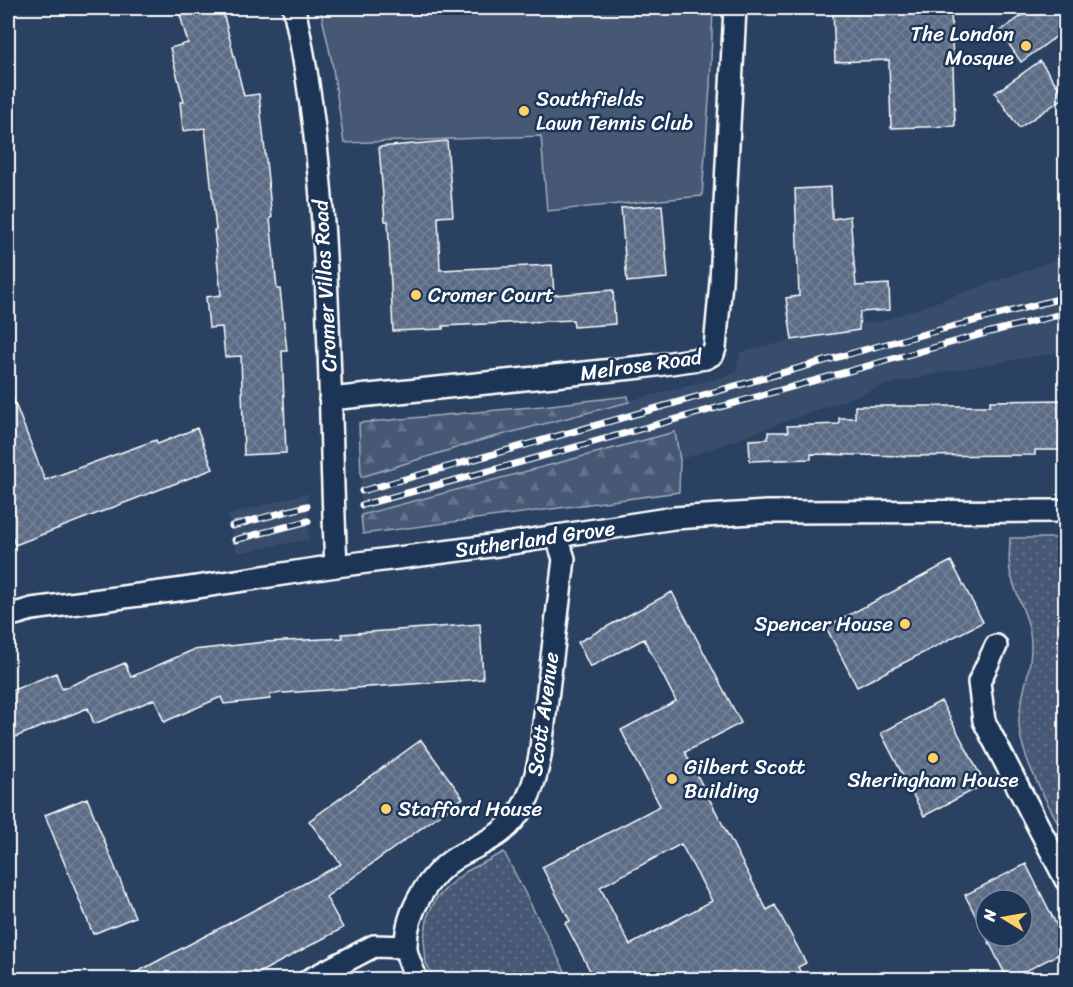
<svg xmlns="http://www.w3.org/2000/svg" width="1073" height="987" font-family="Sriracha,sans-serif">
<style>
.built{fill:#394e6c}
.forest{fill:url(#forest-firs);stroke:#a2acba;stroke-width:1.5}
.park{fill:url(#park-dots);stroke:#a2acba;stroke-width:1.5}
.pitch{fill:#465975;stroke:#a2acba;stroke-width:1.5}
.building{fill:url(#building-cross-hatch);stroke:#fff;stroke-width:1.5;fill-rule:evenodd}
.lines{fill:none;stroke-linecap:round;stroke-linejoin:round}
.minor-casing{stroke:#fff;stroke-width:26}
.minor{stroke:#1d3557;stroke-width:21}
.rail-casing{stroke:#fff;stroke-width:7}
.rail{stroke:#1d3557;stroke-width:4.5;stroke-dasharray:14;stroke-linecap:butt}
.poi-dot{fill:#ffd166;stroke:#1d3557;stroke-width:2}
.labels{text-anchor:middle;stroke-width:5;stroke-linejoin:round;paint-order:stroke}
.poi-label{font-size:21px;fill:#fff;stroke:#1d3557;text-anchor:start}
.street-label{font-size:21px;fill:#fff;stroke:#1d3557}
</style>
<defs>
<pattern id="forest-firs" width="22" height="20" patternUnits="userSpaceOnUse" patternTransform="scale(1.5)"><rect width="22" height="20" fill="#465975"/><path d="M5 1l3.5 6h-7zM16 11l3.5 6h-7z" fill="#62728a"/></pattern>
<pattern id="park-dots" width="8" height="8" patternUnits="userSpaceOnUse" patternTransform="scale(1.5)"><rect width="8" height="8" fill="#465975"/><path d="M2 2h.1M6 6h.1" fill="none" stroke="#62728a" stroke-width="1.8" stroke-linecap="round"/></pattern>
<pattern id="building-cross-hatch" width="8" height="8" patternUnits="userSpaceOnUse" patternTransform="scale(1.5)"><rect width="8" height="8" fill="#5b6c86"/><path d="M0 0l8 8M0 8l8-8" fill="none" stroke="#748298"/></pattern>
</defs>
<rect width="100%" height="100%" fill="#2a4161"/>
<filter id="ink" filterUnits="userSpaceOnUse"><feTurbulence type="fractalNoise" baseFrequency=".0167" numOctaves="2"/><feDisplacementMap in="SourceGraphic" scale="12" xChannelSelector="R" yChannelSelector="G"/><feConvolveMatrix kernelMatrix="1 2 1 2 8 2 1 2 1" color-interpolation-filters="sRGB"/></filter>
<g filter="url(#ink)">
<!-- built -->
<path class="built" d="M 1065,257 L 1065,351 L 944,372 L 883,386 L 680,460 L 675,432 L 361,515 L 361,477 L 482,440 L 736,373 L 740,352 L 857,326 L 875,321 L 876,323 Z
M 307,493 L 309,539 L 237,553 L 228,515 Z"/>
<!-- forest -->
<path class="forest" d="M 628,396 L 629,402 L 482,440 L 361,477 L 359,423 L 542,406 Z
M 675,432 L 680,460 L 679,492 L 363,534 L 361,515 Z"/>
<!-- park -->
<path class="park" d="M 1010,538 L 1065,538 L 1065,836 C 1049,805 1017,753 1019,718 C 1021,693 1032,670 1031,645 C 1031,619 1015,596 1010,571 C 1008,561 1010,549 1010,538 Z
M 504,852 L 569,979 L 434,979 L 426,963 L 424,938 L 428,915 L 436,899 L 449,885 L 467,871 Z"/>
<!-- pitch -->
<path class="pitch" d="M 320,8 L 713,8 L 710,86 L 702,196 L 547,211 L 541,136 L 344,143 L 332,62 Z"/>
<!-- building -->
<path class="building" d="M 178,8 L 222,8 L 244,96 L 259,94 L 272,218 L 270,218 L 277,289 L 280,289 L 287,351 L 282,351 L 286,453 L 244,455 L 241,356 L 225,357 L 222,327 L 209,328 L 206,297 L 221,295 L 214,230 L 216,230 L 205,128 L 183,131 L 180,102 L 184,102 L 170,48 L 188,43 Z
M 833,8 L 951,8 L 955,126 L 891,128 L 889,60 L 835,62 Z
M 1033,8 L 1052,8 L 1065,27 L 1065,30 L 1021,62 L 1000,31 Z
M 1040,61 L 1065,97 L 1019,128 L 995,93 Z
M 447,141 L 453,216 L 438,217 L 440,270 L 552,265 L 554,295 L 613,290 L 615,324 L 574,327 L 573,320 L 443,326 L 443,329 L 393,331 L 388,221 L 385,221 L 379,147 Z
M 831,187 L 832,219 L 850,216 L 856,286 L 889,284 L 890,310 L 860,312 L 859,330 L 792,340 L 786,298 L 799,296 L 795,189 Z
M 662,205 L 668,278 L 627,282 L 621,208 Z
M 8,388 L 9,388 L 45,480 L 156,440 L 158,444 L 197,428 L 213,469 L 15,545 L 8,526 Z
M 1065,400 L 1065,450 L 1035,450 L 1035,455 L 907,456 L 811,454 L 811,459 L 750,461 L 749,440 L 768,439 L 768,432 L 788,432 L 787,426 L 839,424 L 839,418 L 855,418 L 855,406 L 990,406 L 990,401 Z
M 951,561 L 983,622 L 857,687 L 826,627 Z
M 672,592 L 741,723 L 685,752 L 767,910 L 775,905 L 806,963 L 798,967 L 804,980 L 595,980 L 565,923 L 570,921 L 542,867 L 660,806 L 621,730 L 676,701 L 644,639 L 590,667 L 578,642 ZM 681,844 L 712,901 L 630,945 L 600,887 Z
M 480,624 L 483,679 L 270,694 L 270,699 L 224,704 L 221,697 L 164,722 L 155,699 L 94,724 L 88,708 L 8,740 L 8,692 L 56,673 L 62,689 L 125,663 L 131,677 L 193,650 L 265,642 L 343,638 L 342,634 Z
M 941,701 L 985,784 L 924,816 L 881,733 Z
M 421,740 L 463,798 L 326,897 L 343,928 L 246,980 L 122,980 L 341,864 L 309,821 Z
M 87,798 L 135,917 L 93,934 L 45,815 Z
M 1026,864 L 1065,942 L 1065,951 L 1008,980 L 986,936 L 1022,936 L 1022,900 L 986,900 L 986,936 L 965,895 Z"/>
<g class="lines">
<defs>
<path id="minor" d="M 294,8 C 334,191 327,380 336,566
M 330,399 L 642,367 L 706,358 L 713,354 L 715,348 L 721,282 L 735,8
M 8,616 L 32,609 L 177,590 L 336,566 L 498,545 L 674,518 L 767,512 L 1066,511
M 996,646 L 979,682 L 984,721 L 1066,880
M 309,980 L 374,946 L 405,947
M 417,980 C 413,970 405,954 406,945 C 406,911 429,874 457,857 C 474,847 494,840 508,826 C 528,806 535,782 540,756 L 564,559 L 557,537"/>
</defs>
<!-- minor casing -->
<use href="#minor" class="minor-casing"/>
<!-- minor -->
<use href="#minor" class="minor"/>
<defs>
<path id="rail" d="M 362,491 L 867,349 L 1066,297
M 362,505 L 482,473 L 990,332 L 1066,313
M 232,526 L 307,506
M 235,540 L 308,521"/>
</defs>
<!-- rail casing -->
<use href="#rail" class="rail-casing"/>
<!-- rail -->
<use href="#rail" class="rail"/>
</g>
</g>
<!-- markers -->
<g class="poi-dot">
<circle cx="1026" cy="46" r="6"/>
<circle cx="524" cy="111" r="6"/>
<circle cx="416" cy="295" r="6"/>
<circle cx="905" cy="624" r="6"/>
<circle cx="933" cy="758" r="6"/>
<circle cx="672" cy="779" r="6"/>
<circle cx="386" cy="809" r="6"/>
</g>
<g class="labels">
<!-- poi labels -->
<g class="poi-label">
<text x="1014" y="41" text-anchor="end">The London<tspan x="1014" dy="24">Mosque</tspan></text>
<text x="536" y="106">Southfields<tspan x="536" dy="24">Lawn Tennis Club</tspan></text>
<text x="428" y="302">Cromer Court</text>
<text x="893" y="631" text-anchor="end">Spencer House</text>
<text x="684" y="774">Gilbert Scott<tspan x="684" dy="24">Building</tspan></text>
<text x="933" y="787" text-anchor="middle">Sheringham House</text>
<text x="398" y="816">Stafford House</text>
</g>
<!-- street labels -->
<g class="street-label">
<text transform="translate(325 286) rotate(-93)" y="7">Cromer Villas Road</text>
<text transform="translate(641 365) rotate(-8)" y="7">Melrose Road</text>
<text transform="translate(535 539) rotate(-8)" y="7">Sutherland Grove</text>
<text transform="translate(543 714) rotate(-82)" y="7">Scott Avenue</text>
</g>
</g>
<!-- margin -->
<rect width="1073" height="987" fill="none" stroke="#1d3557" stroke-width="30"/>
<rect x="15" y="15" width="1043" height="957" fill="none" stroke="#fff" stroke-width="2" filter="url(#ink)"/>
<!-- north arrow -->
<g transform="translate(1004 918) rotate(281)"><circle r="28" fill="#1d3557" stroke="#77869a" stroke-width="1.5"/>
<path d="M0-4.5L10 22L0 15L-10 22Z" fill="#ffd166"/>
<text y="-9" font-size="16" font-weight="bold" text-anchor="middle" fill="#ffffff">N</text>
</g>
</svg>
